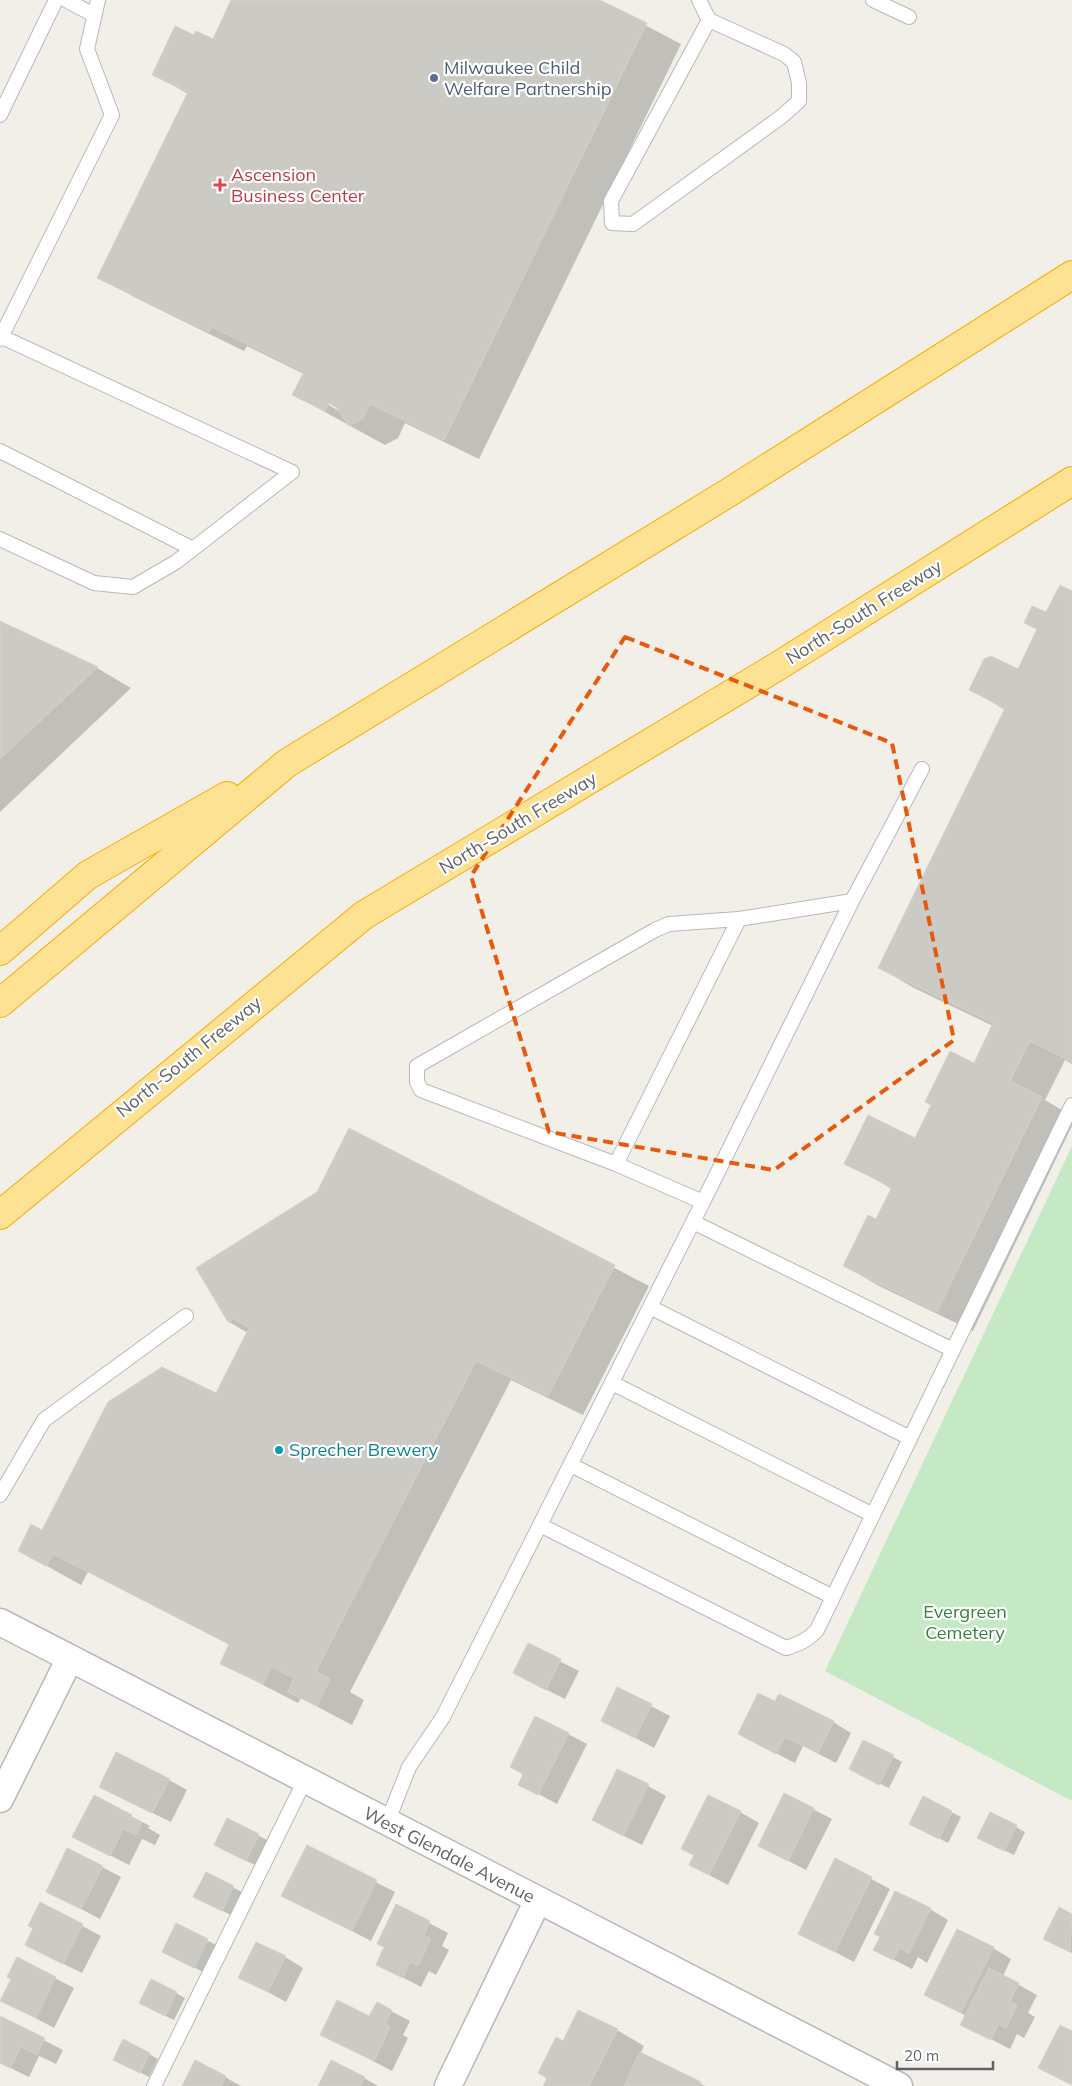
<svg xmlns="http://www.w3.org/2000/svg" width="1072" height="2086" font-family="Mulish,sans-serif">
<style>
.green{fill:#c5e8c5}
.shadow{fill:#0003;fill-rule:evenodd}
.building{fill:#cccac5;stroke:#d6d1c6}
.lines{fill:none;stroke-linecap:round;stroke-linejoin:round}
.lane-casing{stroke:#b5b8bc;stroke-width:16}
.street-casing{stroke:#b5b8bc;stroke-width:29}
.highway-casing{stroke:#f9ab00;stroke-width:30}
.lane{stroke:#fff;stroke-width:14}
.street{stroke:#fff;stroke-width:26}
.highway{stroke:#fde293;stroke-width:28}
.marked{fill:none;stroke:#e8590c;stroke-width:4;stroke-dasharray:10 6;stroke-linejoin:round}
.service-dot{fill:#5c6f8a;stroke:#fff;stroke-width:2}
.health-dot{fill:#e0444e;stroke:#fff;stroke-width:2}
.culture-dot{fill:#0f9aa8;stroke:#fff;stroke-width:2}
.labels{text-anchor:middle;stroke-width:4.5;stroke-linejoin:round;paint-order:stroke}
.service-label{font-size:18px;fill:#4e5e75;stroke:#fff;text-anchor:start}
.health-label{font-size:18px;fill:#be3a42;stroke:#fff;text-anchor:start}
.street-label{font-size:18px;fill:#5f6368;stroke:#fff}
.culture-label{font-size:18px;fill:#0d838f;stroke:#fff;text-anchor:start}
.park-label{font-size:18px;fill:#348238;stroke:#fff}
</style>
<rect width="100%" height="100%" fill="#f1efe8"/>
<!-- green -->
<path class="green" d="M 1072,1146 L 1072,1801 L 825,1671 Z"/>
<!-- shadow -->
<path class="shadow" d="M 233,0 L 597,0 L 681,44 L 479,459 L 405,423 L 398,438 L 385,445 L 294,395 L 304,374 L 247,346 L 244,351 L 134,297 L 99,277 L 188,94 L 153,74 L 195,37 L 213,40 ZM 328,402 L 339,408 L 339,411 L 327,404 Z
M 1072,592 L 1072,1064 L 1065,1060 L 1045,1100 L 1072,1116 L 1072,1126 L 973,1331 L 879,1286 L 845,1266 L 876,1221 L 892,1189 L 846,1163 L 916,1140 L 974,1065 L 993,1026 L 914,988 L 880,968 L 1005,710 L 970,689 L 1018,670 L 1038,630 L 1026,623 L 1047,614 Z
M 0,623 L 97,668 L 131,688 L 0,812 Z
M 350,1130 L 649,1286 L 583,1415 L 511,1380 L 350,1692 L 364,1700 L 352,1725 L 301,1698 L 298,1703 L 221,1663 L 230,1645 L 88,1572 L 81,1585 L 20,1551 L 216,1394 L 248,1333 L 229,1322 L 198,1268 L 318,1193 Z
M 528,1645 L 579,1671 L 565,1699 L 533,1683 Z
M 618,1689 L 670,1716 L 654,1748 L 602,1720 Z
M 775,1703 L 833,1722 L 851,1733 L 836,1763 L 803,1746 L 795,1763 L 739,1734 Z
M 536,1717 L 587,1744 L 557,1804 L 520,1784 L 525,1774 Z
M 893,1757 L 902,1762 L 889,1788 L 859,1774 Z
M 169,1780 L 187,1790 L 171,1822 L 119,1797 Z
M 648,1786 L 666,1796 L 642,1845 L 612,1830 Z
M 785,1795 L 832,1819 L 806,1870 L 759,1846 Z
M 94,1797 L 150,1826 L 148,1828 L 160,1835 L 155,1845 L 142,1839 L 129,1865 L 74,1837 Z
M 923,1798 L 961,1817 L 948,1843 L 920,1828 Z
M 740,1812 L 759,1823 L 728,1885 L 690,1865 L 695,1855 Z
M 991,1813 L 1025,1832 L 1014,1855 L 987,1842 Z
M 228,1820 L 267,1840 L 255,1865 L 224,1850 Z
M 307,1847 L 395,1892 L 371,1941 L 283,1895 Z
M 836,1860 L 890,1889 L 854,1962 L 799,1933 Z
M 102,1867 L 121,1877 L 100,1919 L 47,1891 Z
M 206,1874 L 242,1892 L 231,1915 L 204,1902 Z
M 41,1904 L 101,1936 L 82,1973 L 45,1955 L 35,1928 Z
M 397,1906 L 448,1933 L 442,1946 L 449,1950 L 436,1975 L 429,1971 L 421,1987 L 377,1964 L 386,1947 Z
M 930,1909 L 948,1920 L 927,1963 L 918,1957 L 912,1969 L 875,1950 Z
M 1060,1909 L 1072,1915 L 1072,1953 L 1054,1944 Z
M 177,1925 L 226,1950 L 213,1977 L 163,1952 Z
M 993,1948 L 1011,1959 L 1003,1976 L 1037,1995 L 1028,2013 L 1035,2017 L 1024,2038 L 1017,2034 L 1010,2049 L 962,2024 L 966,2016 L 926,1994 Z
M 285,1957 L 303,1968 L 286,2002 L 240,1977 Z
M 18,1959 L 74,1988 L 54,2028 L 2,2000 L 13,1979 Z
M 176,1993 L 185,1998 L 174,2020 L 149,2008 Z
M 391,2011 L 410,2021 L 403,2035 L 408,2038 L 392,2071 L 321,2034 Z
M 0,2018 L 63,2050 L 56,2064 L 39,2056 L 29,2077 L 0,2063 Z
M 617,2030 L 644,2046 L 640,2054 L 705,2086 L 544,2086 L 564,2043 Z
M 149,2054 L 158,2059 L 149,2077 L 123,2064 Z
M 225,2077 L 241,2086 L 183,2086 Z
M 364,2078 L 378,2086 L 319,2086 Z"/>
<!-- building -->
<path class="building" d="M 231,0 L 600,0 L 647,23 L 444,440 L 370,404 L 363,418 L 349,426 L 337,408 L 329,403 L 325,411 L 292,395 L 304,372 L 212,327 L 209,332 L 97,278 L 188,92 L 152,75 L 175,26 L 194,35 L 196,31 L 213,39 Z
M 1060,585 L 1072,591 L 1072,1062 L 1030,1041 L 1010,1081 L 1042,1097 L 937,1312 L 843,1266 L 868,1215 L 876,1219 L 892,1187 L 844,1164 L 868,1115 L 915,1138 L 931,1105 L 925,1102 L 950,1051 L 974,1063 L 993,1023 L 878,968 L 1005,708 L 969,690 L 984,659 L 991,656 L 1018,669 L 1037,629 L 1024,623 L 1032,606 L 1046,612 Z
M 0,621 L 98,667 L 0,759 Z
M 349,1128 L 615,1265 L 548,1396 L 476,1361 L 316,1671 L 330,1679 L 317,1706 L 288,1692 L 294,1678 L 271,1667 L 263,1684 L 220,1664 L 229,1644 L 53,1554 L 46,1566 L 18,1551 L 31,1524 L 42,1530 L 108,1402 L 162,1367 L 216,1393 L 249,1328 L 234,1319 L 228,1322 L 196,1268 L 317,1192 Z
M 528,1643 L 561,1659 L 546,1690 L 513,1673 Z
M 617,1687 L 652,1704 L 635,1738 L 601,1721 Z
M 758,1693 L 775,1701 L 779,1694 L 834,1721 L 818,1753 L 785,1737 L 776,1754 L 738,1734 Z
M 535,1716 L 569,1733 L 538,1795 L 518,1785 L 523,1774 L 510,1767 Z
M 863,1740 L 894,1755 L 879,1785 L 849,1769 Z
M 116,1752 L 170,1779 L 152,1813 L 99,1787 Z
M 617,1769 L 649,1784 L 623,1836 L 592,1820 Z
M 784,1793 L 814,1808 L 788,1861 L 758,1846 Z
M 94,1795 L 132,1815 L 130,1817 L 142,1823 L 136,1835 L 123,1829 L 110,1856 L 72,1837 Z
M 708,1795 L 741,1811 L 709,1875 L 689,1865 L 694,1855 L 681,1849 Z
M 923,1796 L 952,1811 L 939,1839 L 909,1824 Z
M 990,1812 L 1017,1825 L 1004,1851 L 977,1838 Z
M 227,1818 L 259,1834 L 246,1861 L 214,1845 Z
M 307,1845 L 377,1880 L 352,1931 L 281,1896 Z
M 67,1848 L 103,1866 L 81,1909 L 46,1892 Z
M 835,1858 L 872,1877 L 835,1952 L 798,1934 Z
M 206,1872 L 234,1886 L 222,1911 L 193,1897 Z
M 895,1891 L 931,1908 L 909,1953 L 899,1948 L 893,1960 L 873,1950 L 880,1937 L 874,1934 Z
M 40,1902 L 83,1924 L 63,1964 L 25,1945 L 33,1928 L 28,1926 Z
M 396,1904 L 430,1921 L 424,1935 L 431,1939 L 418,1966 L 410,1962 L 403,1978 L 376,1965 L 384,1947 L 377,1944 Z
M 1059,1907 L 1072,1914 L 1070,1952 L 1043,1939 Z
M 176,1923 L 208,1939 L 194,1968 L 162,1952 Z
M 957,1929 L 994,1947 L 961,2013 L 924,1995 Z
M 256,1942 L 286,1956 L 268,1992 L 238,1978 Z
M 17,1957 L 56,1977 L 36,2018 L 0,2001 L 11,1979 L 7,1977 Z
M 989,1968 L 1019,1983 L 1010,2001 L 1017,2005 L 1006,2028 L 998,2024 L 991,2040 L 960,2025 Z
M 151,1979 L 177,1992 L 165,2016 L 139,2003 Z
M 337,2000 L 369,2016 L 377,2002 L 392,2010 L 385,2024 L 390,2027 L 374,2061 L 320,2035 Z
M 578,2010 L 618,2029 L 589,2086 L 543,2086 L 547,2078 L 538,2073 L 556,2037 L 563,2041 Z
M 0,2016 L 45,2038 L 37,2055 L 21,2047 L 10,2068 L 0,2063 Z
M 1060,2025 L 1072,2031 L 1072,2085 L 1038,2068 Z
M 123,2039 L 150,2053 L 140,2073 L 113,2060 Z
M 640,2052 L 701,2082 L 699,2086 L 624,2086 Z
M 195,2060 L 226,2076 L 221,2086 L 182,2086 Z
M 331,2060 L 365,2077 L 360,2086 L 318,2086 Z"/>
<g class="lines">
<defs>
<path id="lane" d="M 66,0 L 94,15
M 699,0 L 709,20 L 784,54 L 794,62 L 799,83 L 799,101 L 781,117 L 633,224 L 612,223 L 611,201 L 709,20
M 873,0 L 909,17
M 0,115 L 56,0
M 0,336 L 292,472 L 176,562 L 133,587 L 94,583 L 0,539
M 0,339 L 112,115 L 87,49 L 98,0
M 0,451 L 193,549
M 616,1164 L 421,1090 L 417,1082 L 417,1066 L 655,930 L 669,924 L 739,919
M 703,1202 L 852,901
M 693,1222 L 953,1350 L 1072,1105
M 650,1307 L 910,1438
M 612,1383 L 873,1515
M 571,1465 L 833,1597
M 0,1495 L 44,1420 L 186,1316
M 540,1525 L 786,1648 C 799,1644 808,1640 817,1630 L 953,1350
M 387,1823 L 409,1767 L 443,1717 L 703,1202 L 616,1164 L 739,919 L 852,901 L 922,769
M 154,2086 L 305,1780"/>
<path id="street" d="M 0,1622 L 899,2086
M 0,1799 L 70,1658
M 448,2086 L 538,1900"/>
<path id="highway" d="M 0,951 L 88,875 L 227,796
M 0,1003 L 287,763 L 728,493 L 1072,275
M 0,1215 L 364,915 L 778,666 L 1072,481"/>
</defs>
<!-- lane casing -->
<use href="#lane" class="lane-casing"/>
<!-- street casing -->
<use href="#street" class="street-casing"/>
<!-- highway casing -->
<use href="#highway" class="highway-casing"/>
<!-- lane -->
<use href="#lane" class="lane"/>
<!-- street -->
<use href="#street" class="street"/>
<!-- highway -->
<use href="#highway" class="highway"/>
</g>
<!-- marked area -->
<path class="marked" d="M 625,637 L 892,743 L 954,1040 L 774,1170 L 549,1132 L 471,876 Z"/>
<!-- markers -->
<circle class="service-dot" cx="434" cy="78" r="5"/>
<path class="health-dot" d="M217.5 177.5h5v5h5v5h-5v5h-5v-5h-5v-5h5z"/>
<circle class="culture-dot" cx="279" cy="1450" r="5"/>
<g class="labels">
<!-- service labels -->
<g class="service-label">
<text x="444" y="74">Milwaukee Child<tspan x="444" dy="21">Welfare Partnership</tspan></text>
</g>
<!-- health labels -->
<g class="health-label">
<text x="231" y="181">Ascension<tspan x="231" dy="21">Business Center</tspan></text>
</g>
<!-- street labels -->
<g class="street-label">
<text transform="translate(864 612) rotate(-32)" y="6">North-South Freeway</text>
<text transform="translate(518 823) rotate(-31)" y="6">North-South Freeway</text>
<text transform="translate(189 1057) rotate(-39)" y="6">North-South Freeway</text>
<text transform="translate(449 1855) rotate(27)" y="6">West Glendale Avenue</text>
</g>
<!-- culture labels -->
<g class="culture-label">
<text x="289" y="1456">Sprecher Brewery</text>
</g>
<!-- park labels -->
<g class="park-label">
<text x="965" y="1618">Evergreen<tspan x="965" dy="21">Cemetery</tspan></text>
</g>
</g>
<!-- scale -->
<path d="M897 2061v8h96v-8" fill="none" stroke="#5f6368" stroke-width="2.5"/>
<text x="904" y="2061" font-size="15" fill="#5f6368" stroke="#ffffff" stroke-width="4" paint-order="stroke">20 m</text>
</svg>
